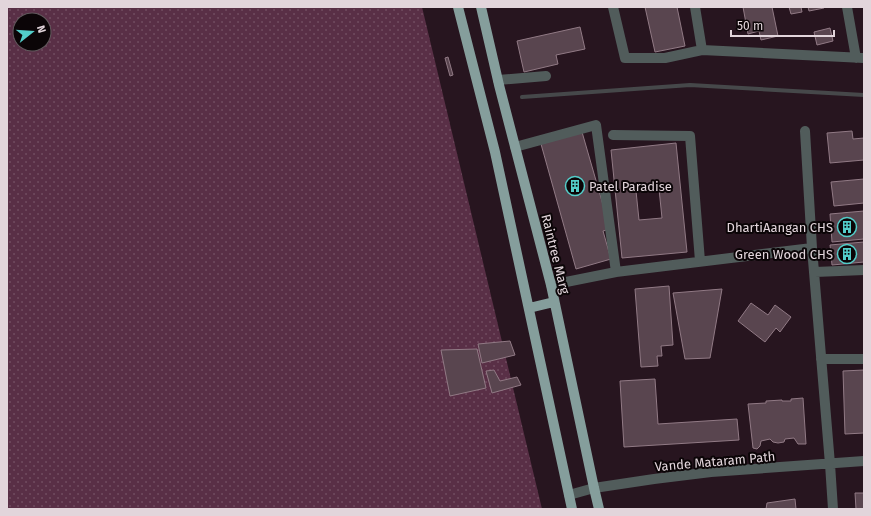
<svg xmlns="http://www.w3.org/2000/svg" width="871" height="516" font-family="'Fira Sans',sans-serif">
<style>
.park{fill:url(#park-dots);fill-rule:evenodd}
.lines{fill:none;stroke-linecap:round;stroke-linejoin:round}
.stream{stroke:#46484a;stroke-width:4}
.building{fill:#59454f;stroke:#917a85;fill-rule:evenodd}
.minor{stroke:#515c5b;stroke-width:10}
.major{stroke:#859e9c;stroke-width:10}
.labels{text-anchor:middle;stroke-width:4;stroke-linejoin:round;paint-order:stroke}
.poi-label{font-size:13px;fill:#e2d5db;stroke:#0b0507;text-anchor:end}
.street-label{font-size:13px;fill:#e2d5db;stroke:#0b0507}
</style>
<defs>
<pattern id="park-dots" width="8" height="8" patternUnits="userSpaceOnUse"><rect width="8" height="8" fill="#592f46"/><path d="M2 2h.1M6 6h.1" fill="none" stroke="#714c60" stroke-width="1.8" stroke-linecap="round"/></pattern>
</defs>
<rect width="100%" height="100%" fill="#27151f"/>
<!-- park -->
<path class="park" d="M 7,7 L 422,7 L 542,509 L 7,509 ZM 20,20 L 44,20 L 44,44 L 20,44 Z"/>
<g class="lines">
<!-- stream -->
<path class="stream" d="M 522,97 L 690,85 L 864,95"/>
</g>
<!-- building -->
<path class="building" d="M 645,7 L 677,7 L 685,46 L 655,52 Z
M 743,7 L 772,7 L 778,36 L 761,40 L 759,31 L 748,34 Z
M 789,7 L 801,7 L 802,12 L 791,14 Z
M 808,7 L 824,7 L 824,8 L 809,11 Z
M 580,27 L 585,49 L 556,55 L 558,64 L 524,72 L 517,41 Z
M 830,28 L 833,41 L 817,45 L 814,32 Z
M 448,57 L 453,75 L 450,76 L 445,58 Z
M 852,131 L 853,139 L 864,138 L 864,160 L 830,163 L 827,133 Z
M 582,132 L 610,229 L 603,231 L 611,259 L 576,269 L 541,144 Z
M 676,143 L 687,252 L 622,258 L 611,150 ZM 659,189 L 662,218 L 639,220 L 636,191 Z
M 864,179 L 864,203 L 834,206 L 831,182 Z
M 864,211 L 864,239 L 832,242 L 830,214 Z
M 864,242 L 864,262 L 832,265 L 830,245 Z
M 669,286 L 673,345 L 661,346 L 662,356 L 657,356 L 658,366 L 641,367 L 635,289 Z
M 722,289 L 710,358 L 685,359 L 673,293 Z
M 751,303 L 768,315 L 775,305 L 791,317 L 780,332 L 776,328 L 765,342 L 738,321 Z
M 510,341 L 515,355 L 482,363 L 478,344 Z
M 477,349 L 486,388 L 450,396 L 441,350 Z
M 494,370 L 500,381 L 517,377 L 521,385 L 492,393 L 486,371 Z
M 864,370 L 864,433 L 845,434 L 843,371 Z
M 655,379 L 658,424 L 737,419 L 739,440 L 624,447 L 620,381 Z
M 803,398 L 806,444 L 798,444 L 794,438 L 785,439 L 784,442 L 778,443 L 773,442 L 770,439 L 761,441 L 760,446 L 757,449 L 753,448 L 748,404 L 766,403 L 766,401 L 782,400 L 782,401 L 791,401 L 791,399 Z
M 855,493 L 864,493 L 864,509 L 856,509 Z
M 795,499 L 796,509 L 766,509 L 767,503 Z"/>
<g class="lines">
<!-- minor -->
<path class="minor" d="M 613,7 L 625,58 L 665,58 L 702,50 L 864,58
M 695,7 L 702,50
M 847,7 L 856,58
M 498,80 L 546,76
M 805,131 L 812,248 L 830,464 L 833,509
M 613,135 L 690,136 L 700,261
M 515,147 L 596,125 L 616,272
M 815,272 L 864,270
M 551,285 L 616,272 L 812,248
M 821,359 L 864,359
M 569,495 L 594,488 L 654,479 L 711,472 L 864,461"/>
<!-- major -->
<path class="major" d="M 458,7 L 495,152 L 572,509
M 481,7 L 499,85 L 551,285 L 594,488 L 599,509
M 529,308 L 554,302"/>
</g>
<!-- icons -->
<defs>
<symbol id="building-ring" viewBox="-11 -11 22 22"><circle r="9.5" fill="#0b0507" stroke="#53cdc9" stroke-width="1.5"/><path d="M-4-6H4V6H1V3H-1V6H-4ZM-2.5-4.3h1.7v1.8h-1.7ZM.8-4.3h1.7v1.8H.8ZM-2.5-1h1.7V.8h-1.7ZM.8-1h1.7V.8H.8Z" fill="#53cdc9"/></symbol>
</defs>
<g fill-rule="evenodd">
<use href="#building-ring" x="564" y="175" width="22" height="22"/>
<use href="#building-ring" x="836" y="216" width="22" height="22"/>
<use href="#building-ring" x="836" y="243" width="22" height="22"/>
</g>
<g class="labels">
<!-- poi labels -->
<g class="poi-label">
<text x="589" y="191" text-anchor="start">Patel Paradise</text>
<text x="833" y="232">DhartiAangan CHS</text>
<text x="833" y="259">Green Wood CHS</text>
</g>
<!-- street labels -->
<g class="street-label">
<text transform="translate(556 254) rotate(76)" y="5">Raintree Marg</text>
<text transform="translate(715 461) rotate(-5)" y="5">Vande Mataram Path</text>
</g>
</g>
<!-- border -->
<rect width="871" height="516" fill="none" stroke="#e2d5db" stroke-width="16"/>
<!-- north arrow -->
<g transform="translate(32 32) rotate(73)"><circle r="19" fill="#0b0507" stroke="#61585c"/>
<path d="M0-3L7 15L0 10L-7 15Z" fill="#53cdc9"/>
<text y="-6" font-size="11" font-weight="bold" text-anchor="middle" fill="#e2d5db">N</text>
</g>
<!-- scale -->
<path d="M731 30v6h103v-6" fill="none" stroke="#e2d5db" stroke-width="2"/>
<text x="737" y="30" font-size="12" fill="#e2d5db" stroke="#0b0507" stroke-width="3" paint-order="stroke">50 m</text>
</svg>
